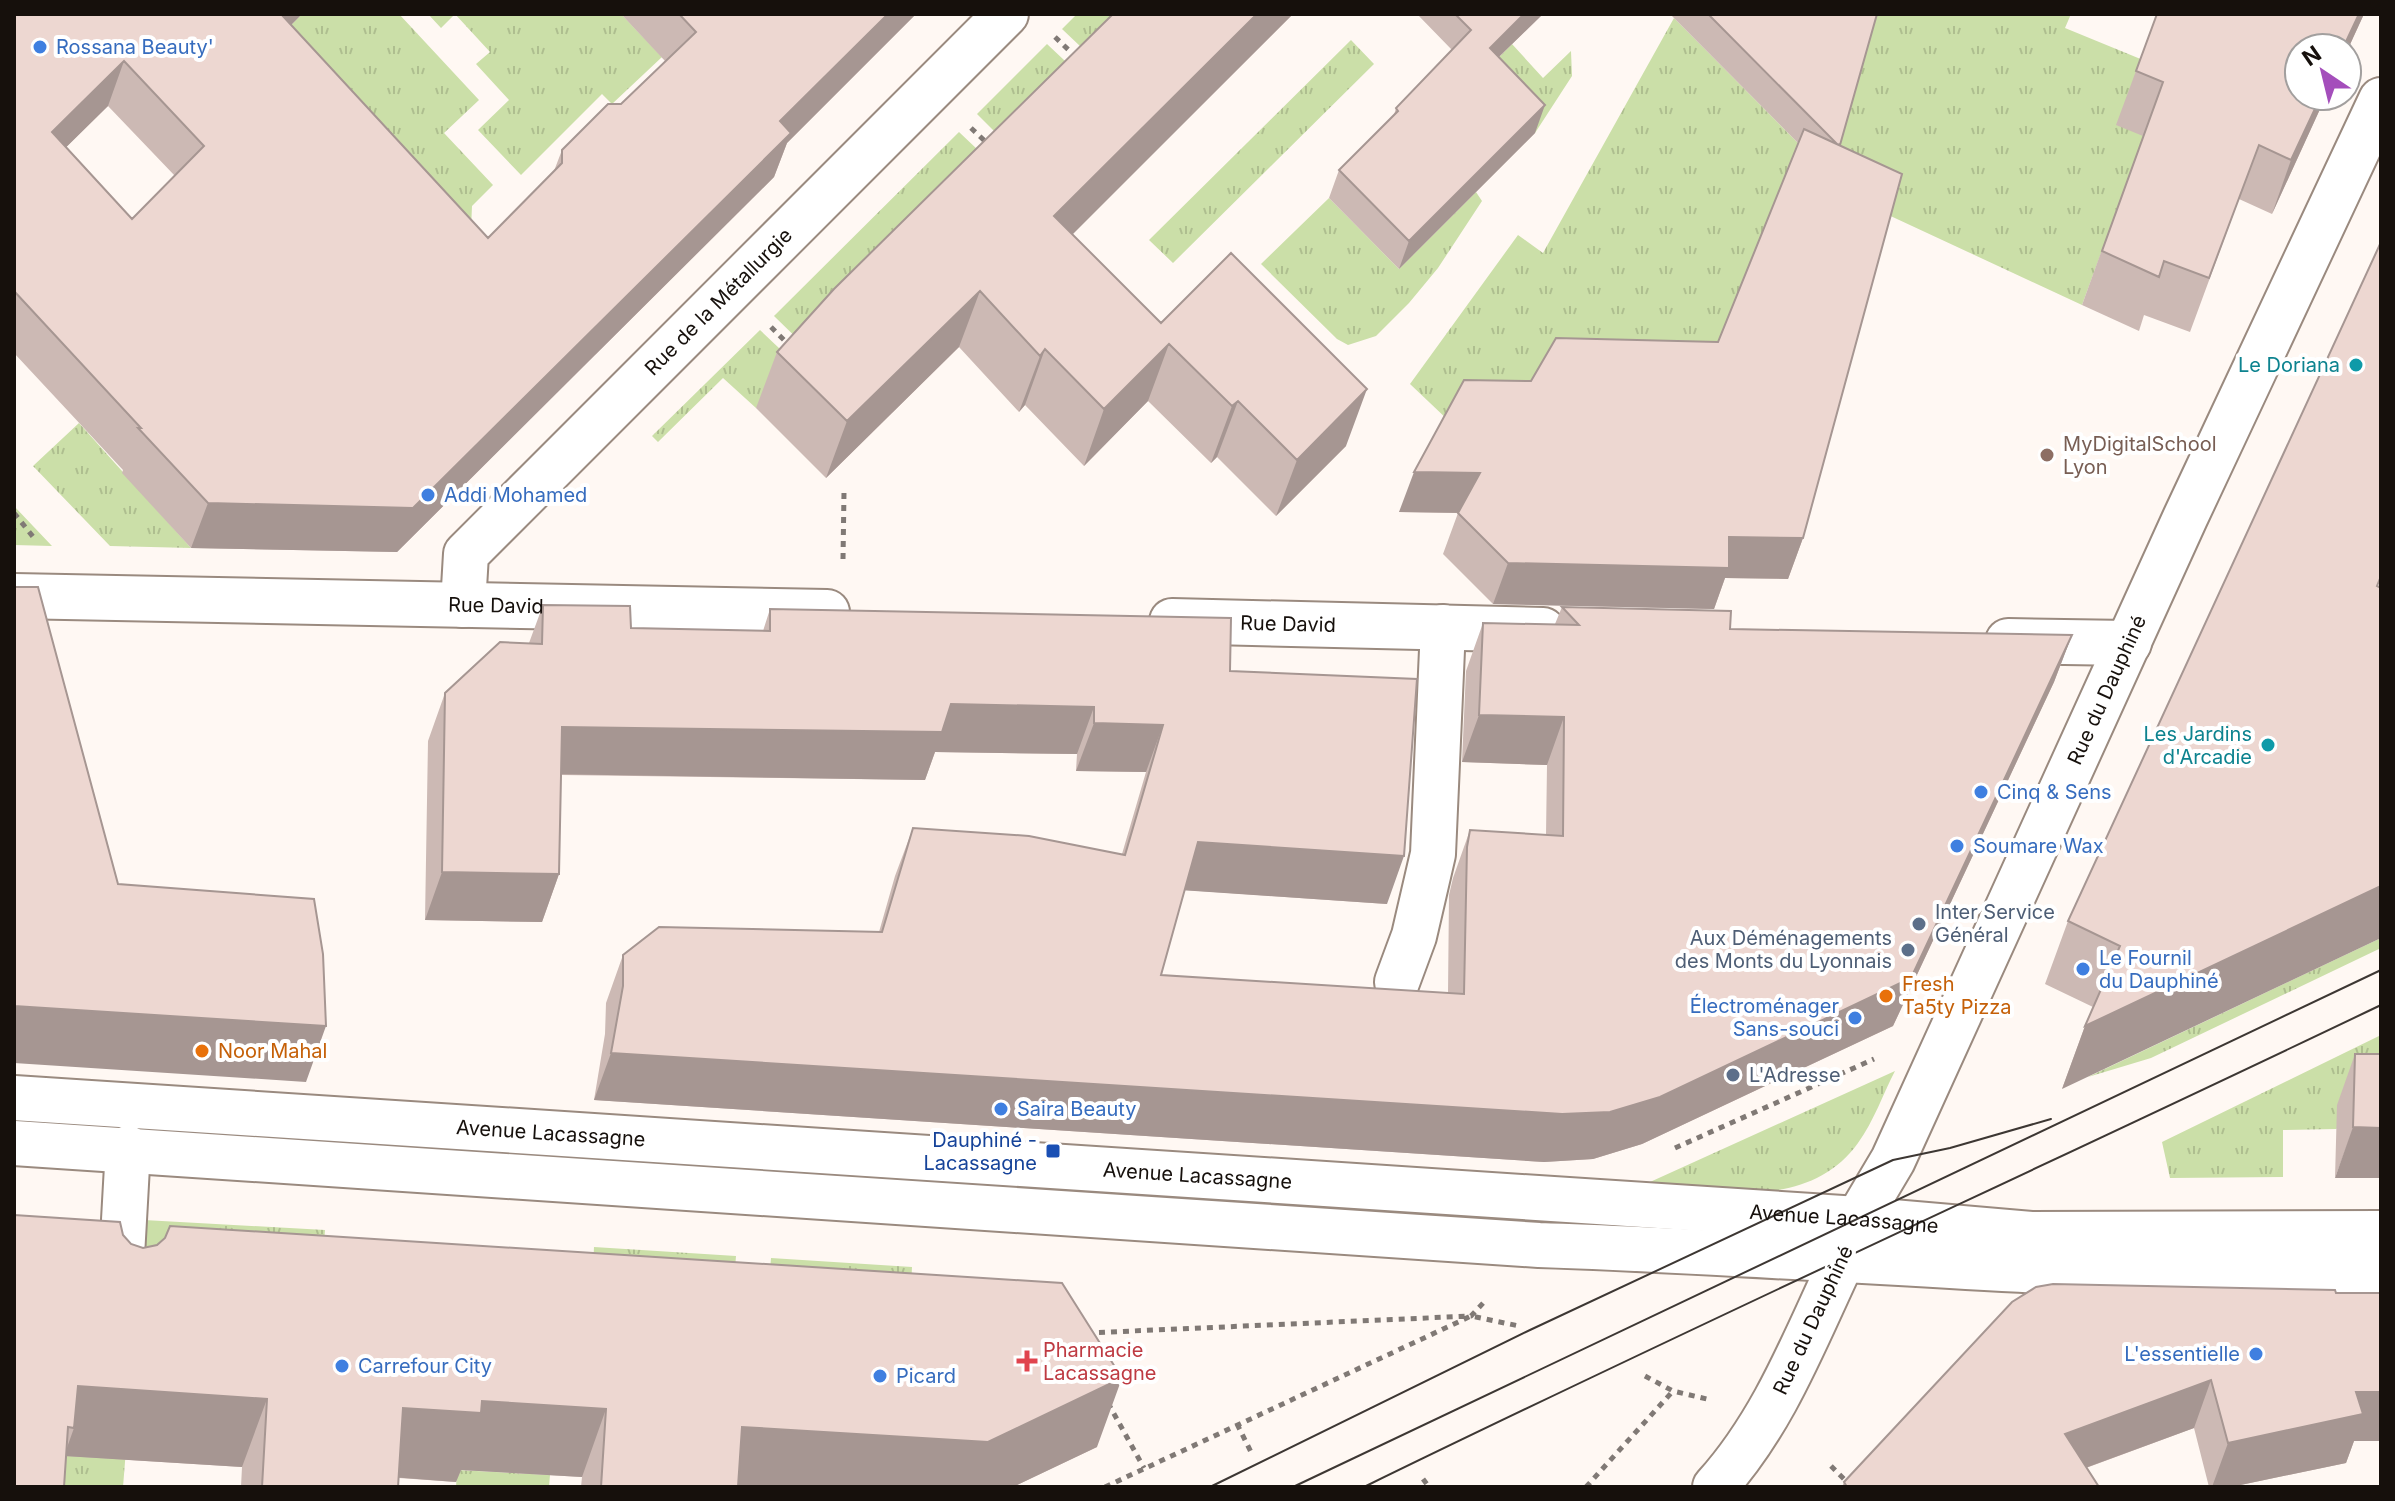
<svg xmlns="http://www.w3.org/2000/svg" width="2395" height="1501" font-family="Inter,sans-serif">
<style>
.grass{fill:url(#grass-tufts)}
.lines{fill:none;stroke-linecap:round;stroke-linejoin:round}
.minor-casing{stroke:#9a8a7f;stroke-width:48}
.major-casing{stroke:#9a8a7f;stroke-width:48}
.path{stroke:#807975;stroke-width:5;stroke-dasharray:6 6;stroke-linecap:butt}
.minor{stroke:#fff;stroke-width:44}
.major{stroke:#fff;stroke-width:44}
.tram{stroke:#3d3733;stroke-width:2}
.wall{fill:#ccb9b4;fill-rule:evenodd}
.shaded-wall{fill:#a69692}
.building{fill:#edd7d1;stroke:#a69692;stroke-width:2;fill-rule:evenodd}
.shop-dot{fill:#3f7fe0;stroke:#fff;stroke-width:3}
.culture-dot{fill:#0f9aa8;stroke:#fff;stroke-width:3}
.education-dot{fill:#8d6e63;stroke:#fff;stroke-width:3}
.service-dot{fill:#5c6f8a;stroke:#fff;stroke-width:3}
.food-dot{fill:#e8710a;stroke:#fff;stroke-width:3}
.transit-dot{fill:#1a4fb4;stroke:#fff;stroke-width:3}
.health-dot{fill:#e0444e;stroke:#fff;stroke-width:3}
.labels{text-anchor:middle;stroke-width:8;stroke-linejoin:round;paint-order:stroke}
.shop-label{font-size:20px;fill:#366cbe;stroke:#fff;text-anchor:start}
.street-label{font-size:20px;fill:#16100c;stroke:#fff}
.culture-label{font-size:20px;fill:#0d838f;stroke:#fff;text-anchor:end}
.education-label{font-size:20px;fill:#785e54;stroke:#fff;text-anchor:start}
.service-label{font-size:20px;fill:#4e5e75;stroke:#fff;text-anchor:start}
.food-label{font-size:20px;fill:#c56008;stroke:#fff;text-anchor:start}
.transit-label{font-size:20px;fill:#164399;stroke:#fff;text-anchor:end}
.health-label{font-size:20px;fill:#be3a42;stroke:#fff;text-anchor:start}
</style>
<defs>
<pattern id="grass-tufts" width="24" height="20" patternUnits="userSpaceOnUse" patternTransform="scale(2)"><rect width="24" height="20" fill="#cbdfa8"/><path d="M3 7l-1-3M5 7V3M7 7l1-3M15 17l-1-3M17 17v-4M19 17l1-3" fill="none" stroke="#aebe8f"/></pattern>
</defs>
<rect width="100%" height="100%" fill="#fff8f3"/>
<!-- grass -->
<path class="grass" d="M 302,14 L 399,14 L 479,100 L 444,133 L 493,185 L 472,206 L 471,229 L 261,55 Z
M 428,14 L 621,14 L 662,57 L 612,104 L 602,94 L 521,175 L 478,130 L 509,100 L 476,64 L 490,52 L 455,14 L 441,28 Z
M 1077,14 L 1151,14 L 1100,65 L 1062,29 Z
M 1875,14 L 2071,14 L 2065,28 L 2143,60 L 2144,136 L 2082,305 L 1826,186 Z
M 1674,18 L 1799,144 L 1692,410 L 1449,421 L 1410,384 L 1518,235 L 1543,253 Z
M 1351,40 L 1374,64 L 1173,263 L 1149,240 Z
M 1047,44 L 1082,77 L 1014,151 L 977,114 Z
M 1512,44 L 1543,78 L 1571,51 L 1572,76 L 1535,133 L 1479,77 Z
M 959,132 L 997,168 L 811,352 L 774,316 Z
M 1476,192 L 1482,201 L 1438,268 L 1409,303 L 1376,336 L 1348,345 L 1337,339 L 1261,264 L 1329,198 L 1399,269 Z
M 760,330 L 798,366 L 756,408 L 723,378 L 658,442 L 652,436 Z
M 79,423 L 191,548 L 110,546 L 33,466 Z
M 14,506 L 52,546 L 14,545 Z
M 2381,938 L 2381,948 L 2151,1058 L 2088,1077 Z
M 2381,1035 L 2381,1105 L 2336,1129 L 2283,1130 L 2283,1177 L 2170,1178 L 2162,1142 Z
M 1895,1071 C 1883,1094 1874,1121 1858,1143 C 1808,1213 1712,1190 1639,1187 Z
M 144,1220 L 325,1230 L 322,1269 L 141,1259 Z
M 594,1247 L 736,1256 L 733,1295 L 592,1287 Z
M 771,1258 L 912,1267 L 910,1306 L 768,1297 Z
M 128,1424 L 123,1487 L 50,1487 L 53,1454 Z
M 457,1470 L 550,1475 L 549,1487 L 456,1487 Z"/>
<g class="lines">
<defs>
<g id="minor">
<path id="s1" d="M 14,596 L 827,612"/>
<path id="s2" d="M 463,605 L 466,554 L 1006,14"/>
<path id="s3" d="M 1172,621 L 1543,630"/>
<path d="M 2008,641 L 2129,643"/>
<path d="M 1397,982 L 1414,936 L 1433,854 L 1443,627"/>
<path id="s4" d="M 14,1098 L 1858,1219 L 2031,1234 L 2381,1233"/>
<path d="M 120,1292 L 128,1148"/>
<path d="M 1715,1487 C 1774,1422 1805,1339 1842,1261"/>
</g>
<g id="major">
<path d="M 14,1143 L 1539,1245 C 1719,1251 1898,1264 2078,1273 C 2179,1277 2280,1275 2381,1277"/>
<path id="s5" d="M 1842,1261 L 1858,1219 L 1893,1160 L 2185,518 L 2381,100"/>
</g>
</defs>
<!-- minor casing -->
<use href="#minor" class="minor-casing"/>
<!-- major casing -->
<use href="#major" class="major-casing"/>
<!-- path -->
<path class="path" d="M 1055,37 L 1077,58
M 971,128 L 987,143
M 771,327 L 789,345
M 14,513 L 34,538
M 843,559 L 844,492
M 1675,1148 L 1874,1059
M 1087,1333 L 1471,1316 L 1486,1300
M 1645,1376 L 1673,1391 L 1711,1400
M 1108,1403 L 1144,1468
M 1237,1424 L 1252,1454
M 1831,1466 L 1852,1487
M 1423,1479 L 1429,1487
M 1105,1487 L 1471,1316 L 1519,1326
M 1586,1487 L 1673,1391"/>
<!-- minor -->
<use href="#minor" class="minor"/>
<!-- major -->
<use href="#major" class="major"/>
<!-- tram -->
<path class="tram" d="M 1210,1487 L 1530,1330 L 1893,1160 L 1950,1148 L 2051,1119
M 1293,1487 L 2381,970
M 1364,1487 C 1701,1322 2043,1167 2381,1005"/>
</g>
<!-- wall -->
<path class="wall" d="M 14,14 L 302,14 L 291,25 L 488,238 L 554,171 L 562,150 L 621,104 L 665,61 L 621,14 L 916,14 L 787,143 L 774,177 L 397,552 L 191,548 L 122,473 L 123,470 L 14,353 ZM 108,106 L 175,176 L 132,219 L 66,147 Z
M 1113,14 L 1293,14 L 1072,234 L 1161,323 L 1346,446 L 1276,516 L 1217,457 L 1211,463 L 1148,401 L 1084,466 L 1025,405 L 1019,412 L 959,347 L 826,478 L 756,408 L 777,352 Z
M 1417,14 L 1543,14 L 1499,57 L 1535,133 L 1399,269 L 1329,198 L 1339,170 L 1394,115 L 1396,108 L 1452,50 Z
M 1670,14 L 1877,14 L 1840,145 L 1803,538 L 1788,579 L 1725,578 L 1714,609 L 1493,604 L 1443,554 L 1458,513 L 1399,512 L 1531,381 L 1718,342 L 1798,143 Z
M 2157,14 L 2364,14 L 2347,51 L 2347,48 L 2299,96 L 2326,96 L 2272,214 L 2239,199 L 2190,332 L 2144,315 L 2139,331 L 2082,305 L 2143,136 L 2116,125 Z
M 2381,587 L 2062,1089 L 2085,1026 L 2093,1007 L 2045,984 L 2068,921 Z
M 543,605 L 631,628 L 763,631 L 770,609 L 1230,671 L 1387,904 L 1184,890 L 1161,975 L 1448,993 L 1449,895 L 1453,878 L 1470,830 L 1546,835 L 1547,765 L 1462,762 L 1466,671 L 1483,623 L 1555,624 L 1562,607 L 1730,629 L 2072,635 L 2054,682 L 1893,1026 L 1642,1144 L 1593,1159 L 1544,1162 L 594,1100 L 605,1034 L 606,1003 L 623,955 L 879,932 L 895,876 L 913,828 L 1122,854 L 1146,772 L 1076,771 L 1077,754 L 935,752 L 925,780 L 561,775 L 559,874 L 542,922 L 425,920 L 428,741 L 445,693 L 529,643 Z
M 2355,1054 L 2381,1054 L 2335,1178 L 2337,1105 Z
M 123,1235 L 131,1244 L 143,1248 L 1097,1447 L 1013,1487 L 581,1487 L 582,1477 L 461,1470 L 456,1482 L 399,1478 L 398,1487 L 241,1487 L 242,1467 L 66,1456 L 14,1487 Z
M 2036,1287 L 2354,1441 L 2346,1463 L 2231,1487 L 2209,1487 L 2194,1428 L 2086,1468 L 2099,1487 L 1842,1487 L 1844,1482 Z"/>
<!-- shaded-wall -->
<path class="shaded-wall" d="M 276,14 L 302,14 L 261,55 Z
M 888,14 L 916,14 L 787,143 L 774,177 L 397,552 L 191,548 L 208,503 L 780,121 Z
M 1257,14 L 1293,14 L 1034,273 L 1054,216 Z
M 1524,14 L 1543,14 L 1479,76 L 1490,48 Z
M 2359,14 L 2364,14 L 2347,51 L 2347,48 L 2343,48 Z
M 124,61 L 108,106 L 36,177 L 52,132 Z
M 2321,96 L 2326,96 L 2272,214 L 2291,160 Z
M 1545,105 L 1535,133 L 1399,269 L 1409,241 Z
M 980,291 L 959,347 L 826,478 L 847,421 Z
M 1169,344 L 1148,401 L 1084,466 L 1104,409 Z
M 1045,349 L 1025,405 L 1019,412 L 1040,356 Z
M 1367,389 L 1346,446 L 1276,516 L 1297,460 Z
M 1238,401 L 1217,457 L 1211,463 L 1232,406 Z
M 1414,472 L 1480,473 L 1465,513 L 1399,512 Z
M 1729,537 L 1803,538 L 1788,579 L 1725,578 L 1714,609 L 1493,604 L 1508,563 Z
M 2072,635 L 2054,682 L 1893,1026 L 1642,1144 L 1593,1159 L 1544,1162 L 594,1100 L 611,1053 L 1562,1114 Z
M 951,704 L 1094,707 L 1077,754 L 935,752 L 925,780 L 545,774 L 562,727 Z
M 1479,715 L 1564,717 L 1547,765 L 1462,762 Z
M 1094,723 L 1163,725 L 1146,772 L 1076,771 Z
M 1198,842 L 1404,856 L 1387,904 L 1180,890 Z
M 442,872 L 559,874 L 542,922 L 425,920 Z
M 2381,886 L 2381,938 L 2062,1089 L 2085,1026 Z
M 14,1006 L 326,1026 L 306,1082 L 14,1063 Z
M 2353,1127 L 2381,1128 L 2381,1178 L 2335,1178 Z
M 1122,1378 L 1097,1447 L 1013,1487 L 720,1487 L 742,1427 Z
M 2211,1380 L 2194,1428 L 2047,1482 L 2065,1434 Z
M 78,1386 L 267,1399 L 242,1467 L 64,1456 L 74,1428 Z
M 2356,1392 L 2381,1392 L 2381,1441 L 2354,1441 L 2346,1463 L 2231,1487 L 2212,1487 L 2228,1443 Z
M 482,1401 L 606,1409 L 582,1477 L 461,1470 L 456,1482 L 378,1476 L 403,1408 Z"/>
<!-- building -->
<path class="building" d="M 14,14 L 281,14 L 488,238 L 562,163 L 562,150 L 608,104 L 621,104 L 696,32 L 679,14 L 888,14 L 780,121 L 791,133 L 413,508 L 208,503 L 138,428 L 141,428 L 14,291 ZM 124,61 L 204,146 L 132,219 L 52,132 Z
M 1113,14 L 1257,14 L 1054,216 L 1161,323 L 1231,253 L 1367,389 L 1297,460 L 1238,401 L 1232,406 L 1169,344 L 1104,409 L 1045,349 L 1040,356 L 980,291 L 847,421 L 777,352 L 834,289 Z
M 1455,14 L 1524,14 L 1490,48 L 1545,105 L 1409,241 L 1339,170 L 1398,111 L 1396,108 L 1471,30 Z
M 1708,14 L 1877,14 L 1840,145 L 1837,144 Z
M 2157,14 L 2359,14 L 2343,48 L 2299,48 L 2299,96 L 2321,96 L 2291,160 L 2259,145 L 2209,278 L 2164,261 L 2159,277 L 2102,251 L 2163,82 L 2136,71 Z
M 1804,129 L 1902,174 L 1803,538 L 1729,537 L 1729,568 L 1508,563 L 1458,513 L 1480,473 L 1414,472 L 1464,380 L 1531,381 L 1556,338 L 1718,342 Z
M 2381,242 L 2381,576 L 2377,586 L 2381,588 L 2381,886 L 2085,1026 L 2120,946 L 2068,921 Z
M 14,587 L 38,587 L 118,884 L 314,899 L 323,954 L 326,1026 L 14,1006 Z
M 543,605 L 630,606 L 631,628 L 770,631 L 770,609 L 1231,618 L 1230,671 L 1417,679 L 1404,856 L 1198,842 L 1161,975 L 1464,994 L 1467,847 L 1470,830 L 1563,836 L 1564,717 L 1479,715 L 1483,623 L 1579,625 L 1562,607 L 1731,611 L 1730,629 L 2072,635 L 1911,978 L 1660,1097 L 1610,1112 L 1562,1114 L 611,1053 L 623,986 L 623,955 L 659,927 L 882,932 L 913,828 L 1029,836 L 1125,855 L 1163,725 L 1094,723 L 1094,707 L 951,704 L 942,732 L 562,727 L 559,874 L 442,872 L 445,693 L 500,642 L 542,644 Z
M 2355,1054 L 2381,1054 L 2381,1128 L 2353,1127 Z
M 14,1215 L 120,1222 L 123,1235 L 131,1244 L 143,1248 L 157,1245 L 165,1238 L 170,1226 L 1062,1283 L 1122,1378 L 988,1442 L 742,1427 L 738,1487 L 601,1487 L 606,1409 L 482,1401 L 481,1413 L 403,1408 L 398,1487 L 262,1487 L 267,1399 L 78,1386 L 74,1428 L 68,1427 L 64,1487 L 14,1487 Z
M 2053,1284 L 2335,1290 L 2336,1293 L 2381,1293 L 2381,1392 L 2356,1392 L 2363,1414 L 2228,1443 L 2211,1380 L 2065,1434 L 2099,1487 L 1847,1487 L 1844,1482 L 2012,1302 L 2036,1287 Z"/>
<!-- markers -->
<g class="shop-dot">
<circle cx="40" cy="47" r="8"/>
<circle cx="428" cy="495" r="8"/>
<circle cx="1981" cy="792" r="8"/>
<circle cx="1957" cy="846" r="8"/>
<circle cx="2083" cy="969" r="8"/>
<circle cx="1855" cy="1018" r="8"/>
<circle cx="1001" cy="1109" r="8"/>
<circle cx="2256" cy="1354" r="8"/>
<circle cx="342" cy="1366" r="8"/>
<circle cx="880" cy="1376" r="8"/>
</g>
<g class="culture-dot">
<circle cx="2356" cy="365" r="8"/>
<circle cx="2268" cy="745" r="8"/>
</g>
<circle class="education-dot" cx="2047" cy="455" r="8"/>
<g class="service-dot">
<circle cx="1919" cy="924" r="8"/>
<circle cx="1908" cy="950" r="8"/>
<circle cx="1733" cy="1075" r="8"/>
</g>
<g class="food-dot">
<circle cx="1886" cy="996" r="8"/>
<circle cx="202" cy="1051" r="8"/>
</g>
<rect class="transit-dot" x="1045" y="1143" width="16" height="16" rx="4"/>
<path class="health-dot" d="M1023 1349h8v8h8v8h-8v8h-8v-8h-8v-8h8z"/>
<g class="labels">
<!-- shop labels -->
<g class="shop-label">
<text x="56" y="54">Rossana Beauty'</text>
<text x="444" y="502">Addi Mohamed</text>
<text x="1997" y="799">Cinq &amp; Sens</text>
<text x="1973" y="853">Soumare Wax</text>
<text x="2099" y="965">Le Fournil<tspan x="2099" dy="23">du Dauphiné</tspan></text>
<text x="1839" y="1013" text-anchor="end">Électroménager<tspan x="1839" dy="23">Sans-souci</tspan></text>
<text x="1017" y="1116">Saira Beauty</text>
<text x="2240" y="1361" text-anchor="end">L'essentielle</text>
<text x="358" y="1373">Carrefour City</text>
<text x="896" y="1383">Picard</text>
</g>
<!-- street labels -->
<g class="street-label">
<text dy="7" stroke="none"><textPath href="#s2" startOffset="408">Rue de la Métallurgie</textPath></text>
<text dy="7" stroke="none"><textPath href="#s1" startOffset="482">Rue David</textPath></text>
<text dy="7" stroke="none"><textPath href="#s3" startOffset="116">Rue David</textPath></text>
<text dy="7" stroke="none"><textPath href="#s5" startOffset="630">Rue du Dauphiné</textPath></text>
<text dy="7" stroke="none"><textPath href="#s4" startOffset="538">Avenue Lacassagne</textPath></text>
<text dy="7" stroke="none"><textPath href="#s4" startOffset="1186">Avenue Lacassagne</textPath></text>
<text dy="7" stroke="none"><textPath href="#s4" startOffset="1834">Avenue Lacassagne</textPath></text>
<text transform="translate(1813 1320) rotate(-65)" y="7">Rue du Dauphiné</text>
</g>
<!-- culture labels -->
<g class="culture-label">
<text x="2340" y="372">Le Doriana</text>
<text x="2252" y="741">Les Jardins<tspan x="2252" dy="23">d'Arcadie</tspan></text>
</g>
<!-- education labels -->
<g class="education-label">
<text x="2063" y="451">MyDigitalSchool<tspan x="2063" dy="23">Lyon</tspan></text>
</g>
<!-- service labels -->
<g class="service-label">
<text x="1935" y="919">Inter Service<tspan x="1935" dy="23">Général</tspan></text>
<text x="1892" y="945" text-anchor="end">Aux Déménagements<tspan x="1892" dy="23">des Monts du Lyonnais</tspan></text>
<text x="1749" y="1082">L'Adresse</text>
</g>
<!-- food labels -->
<g class="food-label">
<text x="1902" y="991">Fresh<tspan x="1902" dy="23">Ta5ty Pizza</tspan></text>
<text x="218" y="1058">Noor Mahal</text>
</g>
<!-- transit labels -->
<g class="transit-label">
<text x="1037" y="1147">Dauphiné -<tspan x="1037" dy="23">Lacassagne</tspan></text>
</g>
<!-- health labels -->
<g class="health-label">
<text x="1043" y="1357">Pharmacie<tspan x="1043" dy="23">Lacassagne</tspan></text>
</g>
</g>
<!-- border -->
<rect width="2395" height="1501" fill="none" stroke="#16100c" stroke-width="32"/>
<!-- north arrow -->
<g transform="translate(2323 72) rotate(325)"><circle r="38" fill="#ffffff" stroke="#a29f9e" stroke-width="2"/>
<path d="M0-6L14 30L0 20L-14 30Z" fill="#a44ebb"/>
<text y="-12" font-size="22" font-weight="bold" text-anchor="middle" fill="#16100c">N</text>
</g>
</svg>
